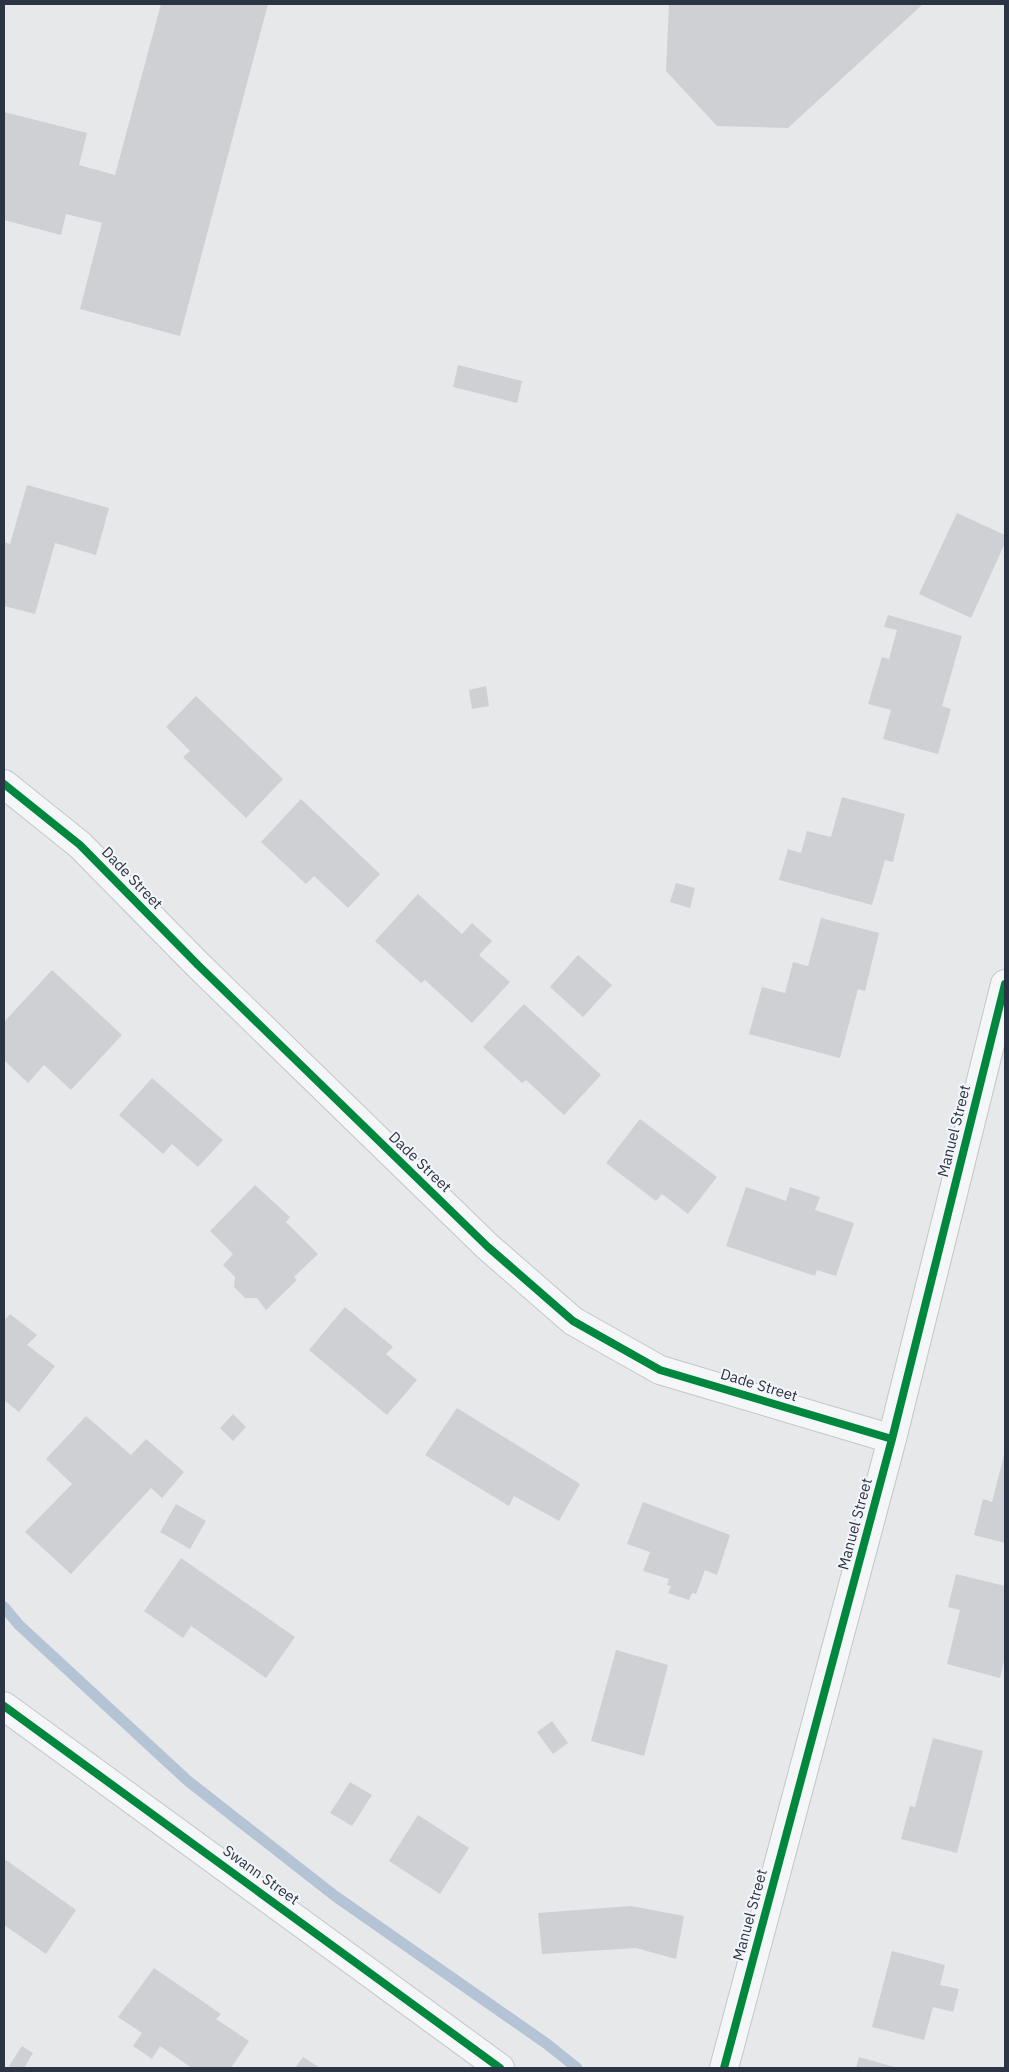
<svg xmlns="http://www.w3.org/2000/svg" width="1009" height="2072" font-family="'IBM Plex Sans',sans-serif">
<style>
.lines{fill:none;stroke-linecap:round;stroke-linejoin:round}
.stream{stroke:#b4c4d5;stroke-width:11}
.building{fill:#ced0d3}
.minor-casing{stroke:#c4c6c8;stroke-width:30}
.minor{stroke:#f5f6f7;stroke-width:28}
.cycleway-casing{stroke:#f4f6f9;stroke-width:11}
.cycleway{stroke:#00873e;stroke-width:8}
.labels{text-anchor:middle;stroke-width:4;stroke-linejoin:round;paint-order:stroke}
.street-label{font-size:15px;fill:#2b3445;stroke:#f4f6f9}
</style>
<rect width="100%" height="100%" fill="#e6e8ea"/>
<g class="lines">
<!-- stream -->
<path class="stream" d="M 4,1607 L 19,1625 L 188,1781 L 335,1896 L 547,2044 L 577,2068"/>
</g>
<!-- building -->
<path class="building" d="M 161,4 L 268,4 L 180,336 L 80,309 L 102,223 L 66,214 L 61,235 L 4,220 L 4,112 L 87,133 L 79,165 L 115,175 Z
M 669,4 L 923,4 L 788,128 L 717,126 L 666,71 Z
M 458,365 L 522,381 L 517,403 L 453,387 Z
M 27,485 L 109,508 L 96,555 L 55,543 L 35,614 L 4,606 L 4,542 L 10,544 Z
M 957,513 L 1005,535 L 1005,543 L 971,618 L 919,594 Z
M 888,615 L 962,636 L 942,706 L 951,709 L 938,754 L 883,739 L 891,710 L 868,704 L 882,657 L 889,659 L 897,630 L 884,627 Z
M 486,686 L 489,706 L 472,709 L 469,690 Z
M 196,696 L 283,779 L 246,818 L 183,757 L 190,751 L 166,727 Z
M 842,797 L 905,814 L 893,862 L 885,860 L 872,905 L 779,880 L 788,849 L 801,853 L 807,831 L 831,837 Z
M 301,799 L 380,874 L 348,908 L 314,876 L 306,884 L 261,842 Z
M 676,883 L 695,888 L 690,908 L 670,902 Z
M 418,894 L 462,934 L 472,923 L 492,941 L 479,955 L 510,982 L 472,1023 L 425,980 L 421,983 L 375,941 Z
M 821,918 L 879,933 L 865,991 L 858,989 L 840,1058 L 749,1034 L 762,987 L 785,993 L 793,962 L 808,966 Z
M 578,955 L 612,985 L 583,1017 L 550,987 Z
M 52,970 L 122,1035 L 71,1090 L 44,1065 L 28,1083 L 4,1060 L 4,1022 Z
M 524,1004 L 601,1075 L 564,1115 L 526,1080 L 522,1083 L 483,1047 Z
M 152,1078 L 223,1140 L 198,1167 L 172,1144 L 163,1154 L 119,1115 Z
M 640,1119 L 717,1177 L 688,1214 L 662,1194 L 656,1201 L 606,1163 Z
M 255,1185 L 290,1217 L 286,1222 L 318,1254 L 294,1277 L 297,1280 L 266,1310 L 257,1298 L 245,1298 L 234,1287 L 235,1277 L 223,1265 L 233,1254 L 210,1231 Z
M 746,1187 L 786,1201 L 790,1187 L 820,1197 L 815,1210 L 854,1223 L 836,1276 L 817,1270 L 815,1276 L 726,1246 Z
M 345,1307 L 393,1347 L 386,1354 L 417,1380 L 387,1415 L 309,1350 Z
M 10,1314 L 37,1335 L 27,1345 L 55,1366 L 19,1412 L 4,1400 L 4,1321 Z
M 457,1408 L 580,1484 L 559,1521 L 514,1496 L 509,1506 L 425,1455 Z
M 233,1414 L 246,1427 L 233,1441 L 220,1428 Z
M 86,1416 L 131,1455 L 146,1439 L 184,1472 L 162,1498 L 151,1488 L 71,1574 L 25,1532 L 72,1484 L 46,1459 Z
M 1005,1451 L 1005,1543 L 974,1535 L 983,1499 L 992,1502 Z
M 643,1502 L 730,1535 L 717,1575 L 705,1570 L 696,1594 L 692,1593 L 689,1600 L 668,1593 L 671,1586 L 667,1585 L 669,1579 L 643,1571 L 650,1552 L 627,1544 Z
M 176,1504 L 206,1521 L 190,1549 L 160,1532 Z
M 181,1558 L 295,1637 L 266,1678 L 191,1626 L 183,1638 L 144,1611 Z
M 956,1574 L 1005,1586 L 1005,1657 L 1000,1678 L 947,1664 L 960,1610 L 948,1607 Z
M 616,1650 L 668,1665 L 644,1756 L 591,1741 Z
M 552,1721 L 568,1743 L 553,1754 L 537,1732 Z
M 933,1738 L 983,1751 L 957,1853 L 901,1839 L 910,1806 L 915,1807 Z
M 350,1782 L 372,1795 L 352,1826 L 330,1813 Z
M 418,1815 L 469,1848 L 440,1894 L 389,1861 Z
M 6,1860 L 76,1910 L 46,1954 L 4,1925 L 4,1863 Z
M 631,1906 L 684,1916 L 676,1959 L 636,1948 L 542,1954 L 538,1913 Z
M 892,1951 L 945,1965 L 940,1985 L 959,1989 L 953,2012 L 933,2007 L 924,2040 L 872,2027 Z
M 154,1968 L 221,2014 L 216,2019 L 249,2041 L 231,2068 L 192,2068 L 160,2046 L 152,2059 L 133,2046 L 142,2033 L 118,2017 Z
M 22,2046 L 33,2053 L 24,2068 L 13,2068 L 9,2066 Z
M 303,2057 L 320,2068 L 295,2068 Z
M 859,2057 L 898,2068 L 856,2068 Z"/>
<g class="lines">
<defs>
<path id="minor" d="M 4,784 L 80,845 L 198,965 L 488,1247 L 573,1321 L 660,1370 L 892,1439
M 4,1706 L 500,2068
M 724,2068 L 892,1439 L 1005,984"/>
</defs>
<!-- minor casing -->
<use href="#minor" class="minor-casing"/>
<!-- minor -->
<use href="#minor" class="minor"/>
<defs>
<path id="cycleway" d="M 4,784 L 80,845 L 198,965 L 488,1247 L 573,1321 L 660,1370 L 892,1439
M 4,1706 L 500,2068
M 724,2068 L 892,1439 L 1005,984"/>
</defs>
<!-- cycleway casing -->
<use href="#cycleway" class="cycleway-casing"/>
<!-- cycleway -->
<use href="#cycleway" class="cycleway"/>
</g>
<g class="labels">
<!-- street labels -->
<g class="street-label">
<text transform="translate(132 878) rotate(46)" y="5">Dade Street</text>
<text transform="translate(954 1131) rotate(-76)" y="5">Manuel Street</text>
<text transform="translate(420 1162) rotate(44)" y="5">Dade Street</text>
<text transform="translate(759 1385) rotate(17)" y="5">Dade Street</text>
<text transform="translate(855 1524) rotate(-75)" y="5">Manuel Street</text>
<text transform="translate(261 1875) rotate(36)" y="5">Swann Street</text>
<text transform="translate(750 1915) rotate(-75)" y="5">Manuel Street</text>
</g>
</g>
<!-- border -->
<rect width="1009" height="2072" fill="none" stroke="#2b3445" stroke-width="10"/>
</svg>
